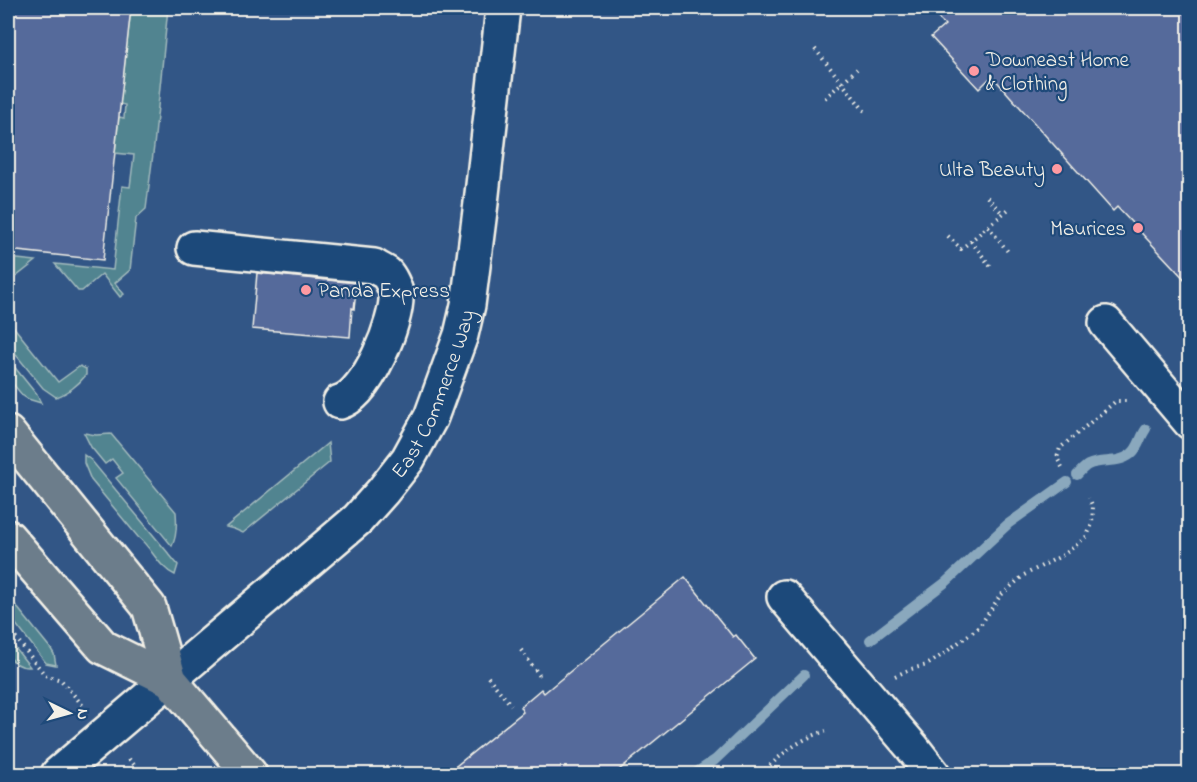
<svg xmlns="http://www.w3.org/2000/svg" width="1197" height="782" viewBox="0 0 1197 782" font-family="'Indie Flower',sans-serif">
	<style>
		.built { fill: #335786 }
		.green { fill: #518490; stroke: #a2babc; stroke-width: 1.5 }
		.lines { fill: none; stroke-linecap: round; stroke-linejoin: round }
		.stream { stroke: #8aa8bd; stroke-width: 10 }
		.building { fill: #556b9b; stroke: #f4f1e8; stroke-width: 1.5 }
		.minor-casing { stroke: #f4f1e8; stroke-width: 38 }
		.major-casing { stroke: #f4f1e8; stroke-width: 38 }
		.path { stroke: #f4f1e8; stroke-width: 4; stroke-dasharray: 1.5 4.5; stroke-linecap: butt }
		.minor { stroke: #1f4a7a; stroke-width: 33 }
		.major { stroke: #6c7d8b; stroke-width: 33 }
		.poi-dot { fill: #ff9aa2; stroke: #1f4a7a; stroke-width: 2 }
		.labels { text-anchor: middle; stroke-width: 4.5; stroke-linejoin: round; paint-order: stroke }
		.poi-label { font-size: 21px; fill: #f4f1e8; stroke: #1f4a7a; text-anchor: start }
		.street-label { font-size: 21px; fill: #f4f1e8; stroke: #1f4a7a }
	</style>
	<rect width="100%" height="100%" fill="#1f4a7a"/>
	<filter id="ink" filterUnits="userSpaceOnUse"><feTurbulence type="fractalNoise" baseFrequency=".0167" numOctaves="2"/><feDisplacementMap in="SourceGraphic" scale="12" xChannelSelector="R" yChannelSelector="G"/><feConvolveMatrix kernelMatrix="1 2 1 2 8 2 1 2 1" color-interpolation-filters="sRGB"/></filter>
	<g filter="url(#ink)">
		<!-- built -->
		<path class="built" d="M 8,8 L 1189,8 L 1189,774 L 8,774 Z"/>
		<!-- green -->
		<path class="green" d="M 131,8 L 168,8 L 154,146 L 146,209 L 136,218 L 130,270 L 115,283 L 124,294 L 120,297 L 102,274 L 82,291 L 78,291 L 55,264 L 113,270 L 122,186 L 130,187 L 134,155 L 115,153 L 119,117 L 124,118 L 125,105 L 120,104 Z
			M 8,258 L 36,261 L 12,280 L 13,285 L 8,290 Z
			M 8,320 L 58,382 L 80,366 L 86,369 L 86,375 C 79,384 67,394 56,397 L 43,388 L 8,345 Z
			M 8,359 L 37,395 L 41,403 L 28,399 L 23,396 L 8,378 Z
			M 84,433 L 96,435 L 111,434 L 176,512 C 177,524 177,536 172,546 L 116,478 L 123,473 L 112,459 L 105,464 L 91,447 Z
			M 328,443 L 330,462 L 243,533 L 234,529 L 226,527 Z
			M 84,455 L 91,460 L 178,565 L 175,575 C 158,567 152,548 138,537 L 91,480 L 84,463 Z
			M 8,596 L 51,649 L 54,654 L 56,665 L 46,663 L 8,614 Z
			M 8,639 L 30,667 C 20,668 13,662 8,655 Z"/>
		<g class="lines">
			<!-- stream -->
			<path class="stream" d="M 1077,475 C 1080,472 1084,467 1088,465 C 1102,458 1117,465 1131,454 C 1139,448 1140,437 1146,429
				M 870,640 L 946,582 L 1008,524 L 1067,482
				M 694,774 L 715,760 L 804,675"/>
		</g>
		<!-- building -->
		<path class="building" d="M 8,8 L 131,8 L 103,260 L 8,250 Z
			M 928,8 L 1190,8 L 1190,285 L 1117,207 L 1113,211 L 992,76 L 979,89 L 931,37 L 945,25 Z
			M 257,273 L 357,283 L 354,309 L 352,308 L 350,337 L 252,329 Z
			M 685,577 L 733,637 L 736,635 L 755,659 L 614,774 L 446,774 L 523,712 L 520,707 L 541,689 L 544,693 Z"/>
		<g class="lines">
			<!-- minor casing -->
			<g class="minor-casing">
				<g id="minor">
					<path d="M 194,248 L 374,266 C 378,269 383,271 386,273 C 390,277 396,289 396,294 C 398,321 367,395 340,402"/>
					<path d="M 1106,323 L 1190,422"/>
					<path d="M 784,597 L 912,747 L 933,774"/>
					<path id="s1" d="M 58,774 L 358,519 L 383,491 L 408,459 L 431,417 L 461,335 L 468,305 L 481,203 L 503,8"/>
				</g>
			</g>
			<!-- major casing -->
			<g class="major-casing">
				<path id="major" d="M 8,433 L 149,607 L 170,680
					M 8,537 L 103,647 L 170,680 L 250,774"/>
			</g>
			<!-- path -->
			<path class="path" d="M 815,49 L 867,114
				M 825,98 L 857,69
				M 987,197 L 1003,214
				M 988,226 L 1009,253
				M 948,236 L 961,249 L 1011,207
				M 971,241 L 991,267
				M 1062,467 L 1057,458 L 1060,448 L 1116,401 L 1127,401
				M 8,628 L 45,675 L 61,680 L 85,708
				M 521,650 L 542,679
				M 895,676 L 911,669 L 927,665 L 942,655 L 979,627 L 1000,596 L 1024,575 L 1065,554 L 1087,536 L 1092,524 L 1093,507 L 1089,498
				M 488,677 L 511,705
				M 129,759 L 142,774
				M 761,774 C 783,753 797,740 826,731"/>
			<!-- minor -->
			<use href="#minor" class="minor"/>
			<!-- major -->
			<use href="#major" class="major"/>
		</g>
	</g>
	<!-- markers -->
	<g class="poi-dot">
		<circle cx="974" cy="71" r="6"/>
		<circle cx="1057" cy="169" r="6"/>
		<circle cx="1138" cy="228" r="6"/>
		<circle cx="306" cy="290" r="6"/>
	</g>
	<g class="labels">
		<!-- poi labels -->
		<g class="poi-label">
			<text x="986" y="66">Downeast Home<tspan x="986" dy="24">&amp; Clothing</tspan></text>
			<text x="1045" y="176" text-anchor="end">Ulta Beauty</text>
			<text x="1126" y="235" text-anchor="end">Maurices</text>
			<text x="318" y="297">Panda Express</text>
		</g>
		<!-- street labels -->
		<g class="street-label">
			<text dy="7" stroke="none"><textPath href="#s1" startOffset="542">East Commerce Way</textPath></text>
		</g>
	</g>
	<!-- margin -->
	<rect width="1197" height="782" fill="none" stroke="#1f4a7a" stroke-width="30"/>
	<rect x="15" y="15" width="1167" height="752" fill="none" stroke="#f4f1e8" stroke-width="2" filter="url(#ink)"/>
	<!-- north arrow -->
	<g transform="translate(69 713) rotate(95)" stroke="#1f4a7a" stroke-width="4.5" paint-order="stroke">
	<path d="M0-4.5L10 22L0 15L-10 22Z" fill="#f4f1e8"/>
	<text y="-9" font-size="16" font-weight="bold" text-anchor="middle" fill="#f4f1e8">N</text>
	</g>
</svg>
